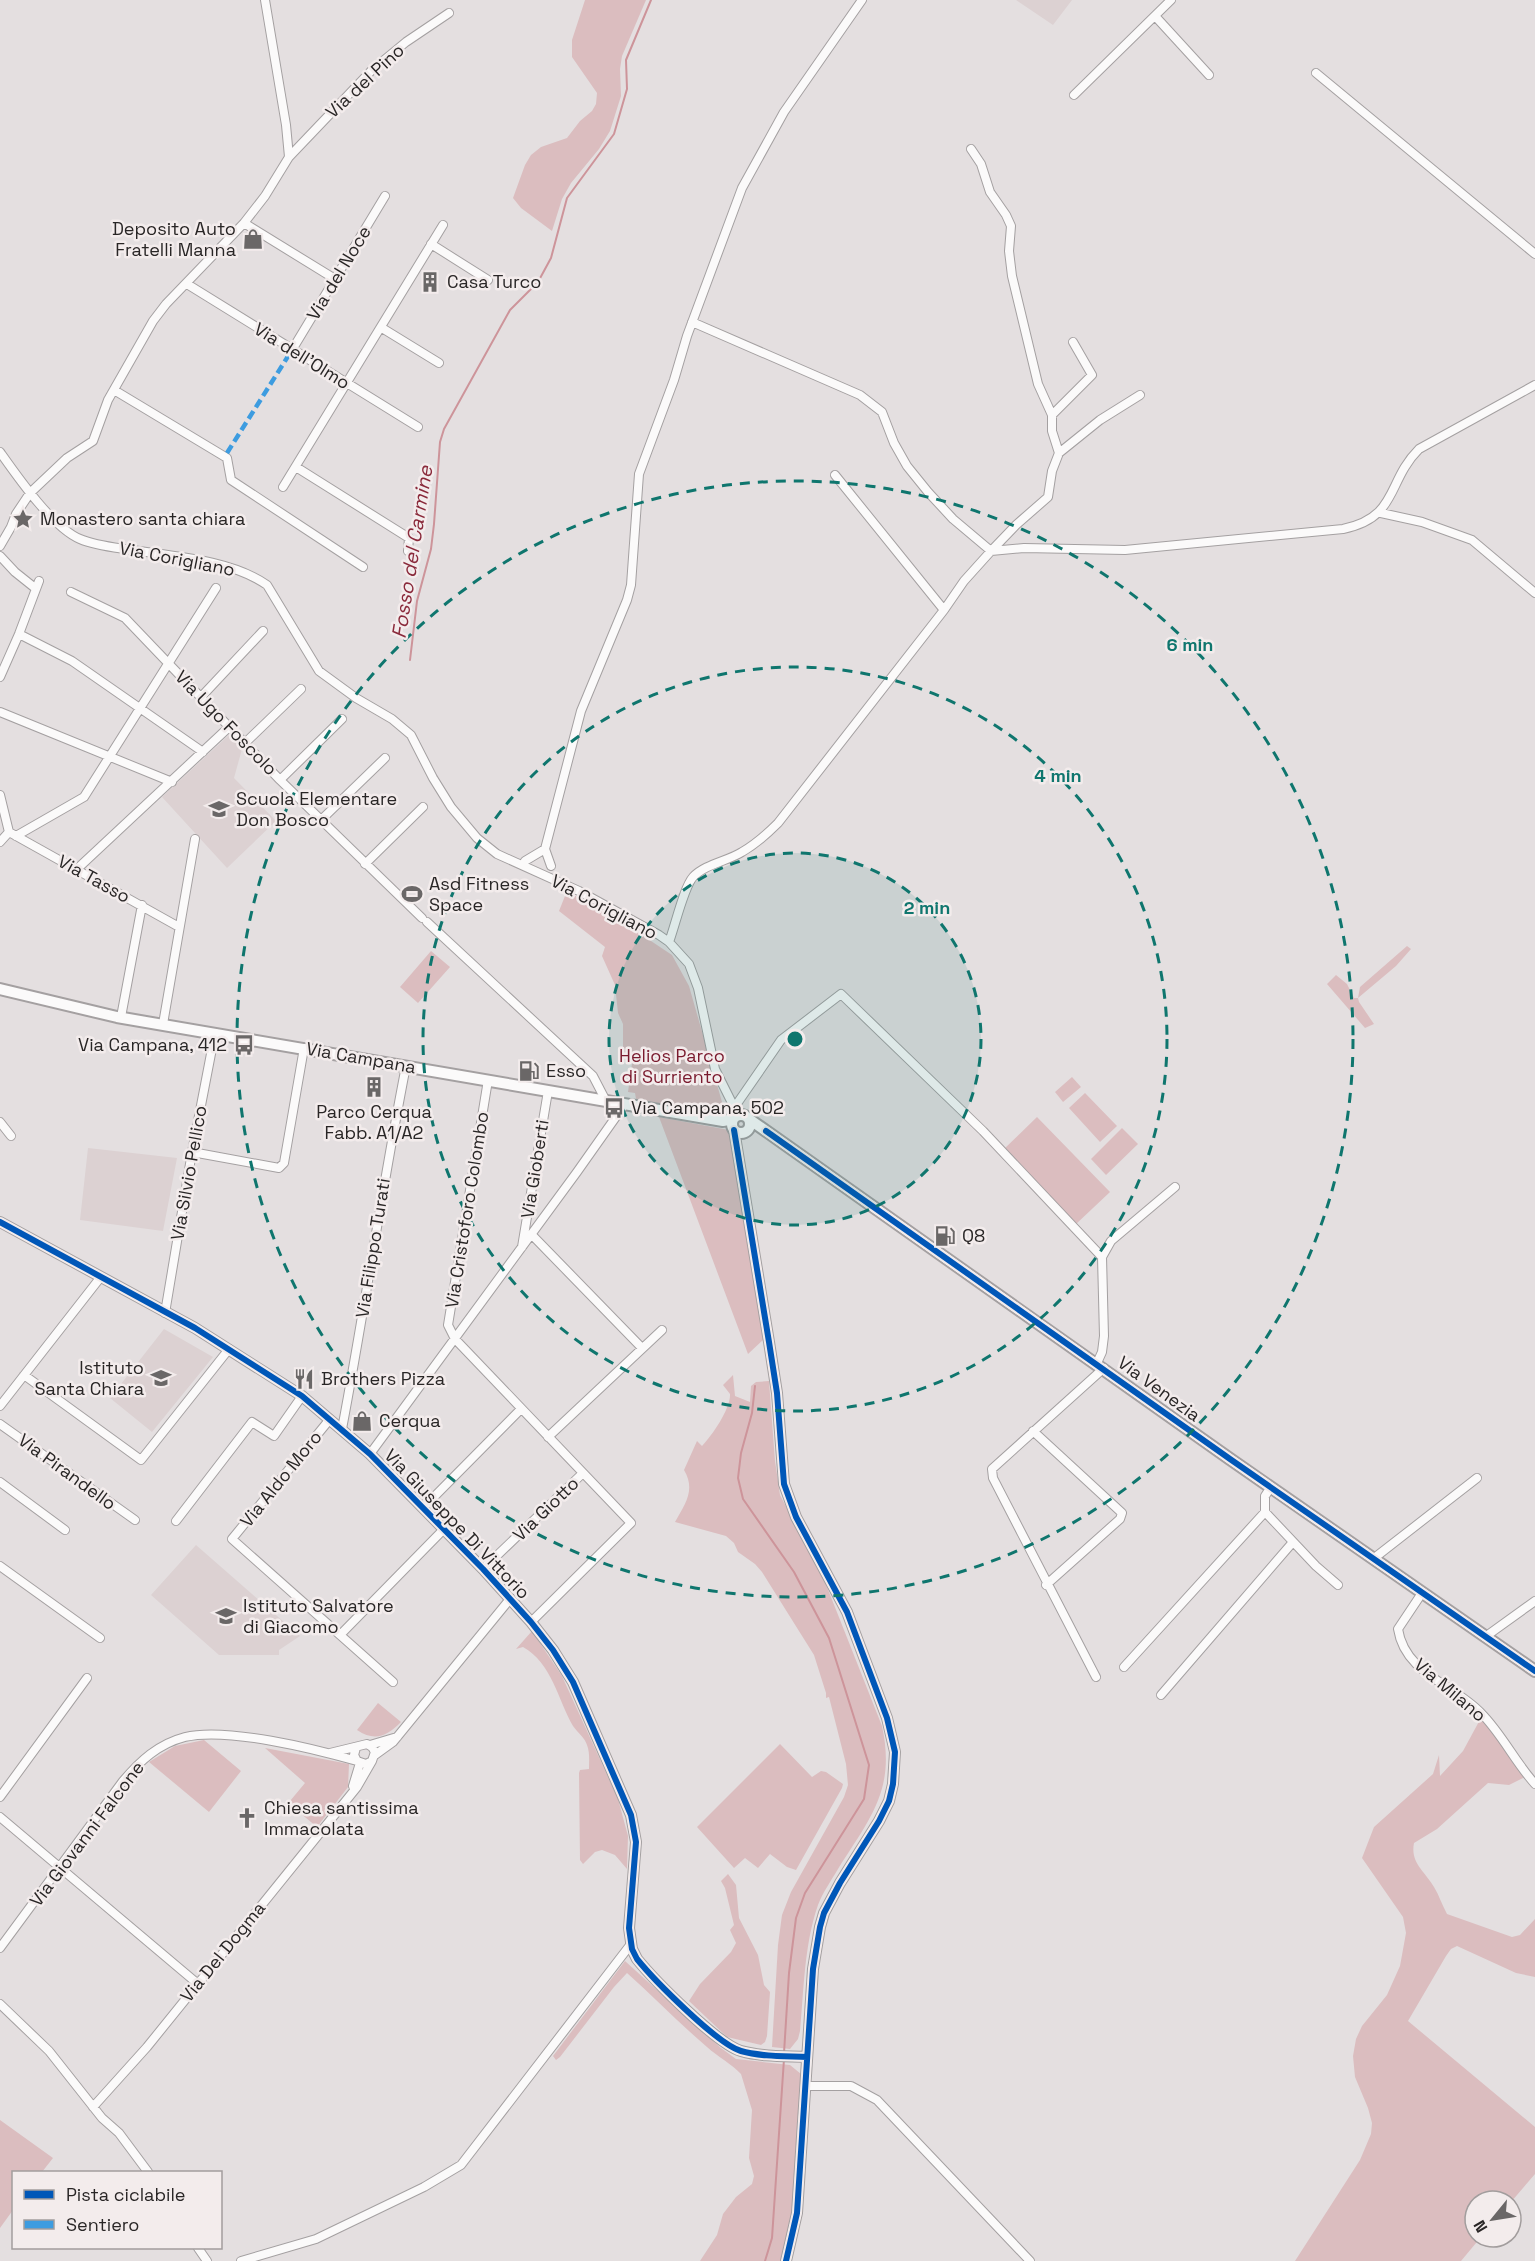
<svg xmlns="http://www.w3.org/2000/svg" width="1535" height="2261" viewBox="0 0 1535 2261" font-family="'Space Grotesk',sans-serif">
	<style>
		.built { fill: #dcd1d2 }
		.green { fill: #dbbdbf }
		.lines { fill: none; stroke-linecap: round; stroke-linejoin: round }
		.stream { stroke: #cd949a; stroke-width: 2 }
		.minor-casing { stroke: #a4a0a1; stroke-width: 10 }
		.tertiary-casing { stroke: #a4a0a1; stroke-width: 12 }
		.secondary-casing { stroke: #a4a0a1; stroke-width: 14 }
		.minor { stroke: #fbfafa; stroke-width: 8 }
		.tertiary { stroke: #fbfafa; stroke-width: 9 }
		.secondary { stroke: #fbfafa; stroke-width: 10 }
		.quiet { stroke: #3d9ce0; stroke-width: 4.5; stroke-dasharray: 9 4.5; stroke-linecap: butt }
		.cycleway-casing { stroke: #f3ecec; stroke-width: 10 }
		.cycleway { stroke: #0057b8; stroke-width: 6 }
		.ring { fill: none; stroke: #0f766e; stroke-width: 3; stroke-dasharray: 10 8 }
		.labels { text-anchor: middle; stroke-width: 5; stroke-linejoin: round; paint-order: stroke }
		.street-label { font-size: 18px; fill: #292626; stroke: #f3ecec }
		.poi-label { font-size: 18px; fill: #292626; stroke: #f3ecec; text-anchor: start }
		.park-label { font-size: 18px; fill: #7a1a2e; stroke: #f3ecec }
		.water-label { font-size: 20px; font-style: italic; fill: #8a2a3b; stroke: #f3ecec }
		.centre { fill: #0f766e; stroke: #f3ecec; stroke-width: 3 }
		.ring-label { font-size: 18px; text-anchor: middle; font-weight: bold; fill: #0f766e; stroke: #f3ecec; stroke-width: 5; stroke-linejoin: round; paint-order: stroke }
	</style>
	<rect width="100%" height="100%" fill="#e4dfe0"/>
	<!-- built -->
	<path class="built" d="M 1016,0 L 1072,0 L 1053,25 Z
		M 229,735 L 242,749 L 234,778 L 276,821 L 227,868 L 162,797 Z
		M 88,1148 L 177,1158 L 163,1231 L 80,1220 Z
		M 164,1329 L 213,1357 L 152,1432 L 110,1398 Z
		M 196,1545 L 300,1636 L 279,1650 L 279,1655 L 219,1655 L 151,1595 Z"/>
	<!-- green -->
	<path class="green" d="M 585,0 L 646,0 L 622,56 L 620,69 L 621,96 L 610,131 L 599,149 L 571,183 L 562,199 L 552,231 L 521,208 L 513,198 L 525,165 L 531,155 L 541,147 L 567,138 L 580,121 L 592,111 L 596,104 L 597,93 L 572,57 L 572,40 Z
		M 567,891 L 639,933 L 672,955 L 689,986 L 726,1116 L 636,1099 L 635,1093 L 628,1092 L 633,1057 L 623,1053 L 623,1024 L 618,1013 L 615,985 L 602,956 L 605,947 L 559,911 Z
		M 1407,946 L 1411,949 L 1396,966 L 1358,998 L 1359,1002 L 1374,1024 L 1365,1028 L 1327,984 L 1336,975 L 1347,984 L 1354,998 L 1358,998 L 1360,987 Z
		M 431,951 L 450,967 L 418,1003 L 400,987 Z
		M 1072,1077 L 1081,1087 L 1063,1102 L 1055,1092 Z
		M 1085,1093 L 1117,1126 L 1100,1142 L 1069,1108 Z
		M 659,1117 L 729,1130 L 764,1339 L 748,1354 Z
		M 1037,1117 L 1110,1192 L 1075,1225 L 1003,1150 Z
		M 1122,1128 L 1138,1144 L 1106,1175 L 1091,1159 Z
		M 733,1375 L 735,1396 L 750,1402 L 751,1386 L 756,1382 L 769,1381 L 775,1461 L 780,1495 L 825,1582 L 882,1726 C 896,1790 870,1818 838,1869 C 831,1881 823,1892 818,1905 C 804,1945 804,1990 800,2031 L 798,2039 L 790,2049 L 772,2047 L 778,1945 L 782,1915 L 791,1892 L 844,1797 L 848,1785 L 846,1764 L 829,1697 L 826,1698 L 826,1693 L 814,1655 L 762,1572 L 755,1564 L 738,1552 L 734,1543 L 726,1536 L 675,1522 C 685,1504 696,1490 684,1470 L 697,1441 L 702,1446 C 712,1436 731,1408 730,1394 L 723,1385 Z
		M 532,1631 L 562,1676 L 618,1799 L 628,1836 L 627,1869 L 615,1855 L 602,1850 L 595,1852 L 583,1864 L 580,1860 L 579,1773 L 580,1770 L 589,1769 C 589,1761 590,1753 587,1745 C 585,1738 578,1733 573,1726 C 558,1700 552,1663 523,1647 L 516,1649 Z
		M 378,1703 L 401,1722 C 387,1736 375,1742 357,1730 Z
		M 1482,1716 L 1525,1777 L 1509,1785 L 1488,1783 L 1437,1829 L 1414,1843 C 1410,1863 1425,1871 1434,1887 C 1439,1895 1442,1905 1447,1914 L 1512,1937 L 1520,1935 L 1535,1919 L 1535,1977 L 1516,1973 L 1457,1946 L 1451,1949 L 1446,1956 L 1408,2021 L 1535,2127 L 1535,2174 L 1511,2202 L 1475,2201 L 1475,2237 L 1481,2237 L 1461,2261 L 1295,2261 L 1360,2160 L 1371,2134 L 1372,2123 L 1368,2108 L 1355,2077 L 1353,2056 L 1356,2039 L 1362,2026 L 1387,1995 L 1400,1966 L 1406,1933 L 1403,1917 L 1362,1858 L 1374,1827 L 1433,1774 L 1439,1755 L 1440,1776 L 1463,1751 Z
		M 204,1740 L 241,1771 L 209,1812 L 149,1762 L 175,1746 Z
		M 780,1744 L 812,1777 L 821,1771 L 826,1772 L 843,1784 L 842,1788 L 796,1870 L 787,1867 L 770,1854 L 758,1868 L 745,1858 L 734,1868 L 697,1827 Z
		M 265,1748 L 349,1764 L 348,1787 L 317,1827 L 294,1808 L 290,1811 L 285,1807 L 305,1783 Z
		M 728,1874 L 736,1885 L 739,1918 L 758,1955 L 764,1985 L 770,1992 L 767,2036 L 765,2042 L 761,2045 L 727,2037 L 689,2001 L 700,1984 L 731,1952 L 736,1943 L 730,1930 L 734,1925 L 725,1888 L 721,1881 Z
		M 625,1961 L 721,2048 L 736,2059 L 790,2065 L 801,2074 L 792,2213 L 781,2261 L 700,2261 L 717,2235 L 723,2214 L 736,2197 L 752,2184 L 754,2176 L 749,2158 L 752,2110 L 741,2074 C 733,2065 717,2056 707,2047 C 680,2024 654,1997 627,1973 L 614,1987 L 560,2057 L 556,2060 L 553,2056 Z
		M 0,2120 L 53,2158 L 42,2172 L 14,2172 L 13,2210 L 0,2228 Z"/>
	<g class="lines">
		<!-- stream -->
		<path class="stream" d="M 410,660 L 417,601 L 431,549 L 434,524 L 440,442 L 444,429 L 510,310 L 538,282 L 551,258 L 567,198 L 614,134 L 627,89 L 626,60 L 651,0
			M 755,1386 L 752,1413 L 741,1453 L 738,1478 L 743,1499 L 794,1572 L 829,1638 L 869,1765 L 864,1799 L 805,1893 L 796,1918 L 789,1973 L 784,2053
			M 765,2261 L 772,2238 L 784,2059"/>
		<!-- minor casing -->
		<g class="minor-casing">
			<path id="minor" d="M 1155,16 L 1209,75
				M 1316,73 L 1535,254
				M 1074,95 L 1171,0
				M 971,149 L 981,164 L 990,192 L 1006,215 L 1011,226 L 1009,251 L 1012,276 L 1038,384 L 1052,415
				M 289,157 L 372,70 L 406,42 L 449,13
				M 244,223 L 335,279
				M 431,244 L 488,280
				M 187,284 L 418,427
				M 692,322 L 860,395 L 882,412 L 894,443 L 907,466 L 928,492 L 953,519 L 991,551 L 1016,525 L 1048,497 L 1052,471 L 1059,453 L 1100,420 L 1140,395
				M 382,328 L 439,363
				M 292,350 L 385,196
				M 114,390 L 227,458 L 231,480 L 363,567
				M 0,452 C 17,476 53,528 80,539 C 94,545 111,547 125,549 C 170,556 230,559 267,585 L 319,671 L 356,698 L 392,719 L 411,735 L 433,778 L 451,807 L 477,838 L 497,854 L 579,891 L 659,935 L 669,942 L 689,964 L 698,988 L 715,1069 L 734,1107 L 743,1115
				M 1059,453 L 1052,431 L 1052,415 L 1092,375 L 1073,342
				M 296,467 L 409,538 L 408,551
				M 835,475 L 944,610
				M 283,487 L 443,225
				M 1381,513 L 1422,522 L 1472,540 L 1535,593
				M 0,546 L 11,527 L 16,514 L 30,493 L 67,458 L 93,441 L 108,400 L 153,321 L 166,304 L 244,223 L 265,196 L 289,157 L 286,125 L 265,0
				M 0,556 L 15,572 L 35,588
				M 71,592 L 125,618 L 280,780 L 422,918
				M 19,634 L 72,661 L 203,752
				M 0,677 L 19,634 L 39,581
				M 202,696 L 263,631
				M 0,712 L 172,782
				M 245,743 L 301,689
				M 280,780 L 342,719
				M 0,795 L 9,832
				M 321,820 L 385,758
				M 9,832 L 179,927
				M 16,836 L 84,797 L 216,588
				M 0,842 L 9,832
				M 525,861 L 545,849
				M 365,864 L 423,807
				M 551,866 L 545,849 L 581,711 L 627,600 L 631,585 L 639,474 L 674,380 L 687,336 L 742,188 L 784,112 L 862,0
				M 77,869 L 229,727
				M 427,922 L 593,1076 L 606,1101
				M 669,942 C 675,926 684,887 693,877 C 705,864 728,861 742,852 C 756,844 767,834 778,823 L 944,610 L 964,581 L 991,551 L 1024,548 L 1125,550 L 1343,529 C 1399,517 1386,482 1419,449 L 1535,385
				M 121,1017 L 142,905
				M 163,1024 L 195,839
				M 488,1080 L 448,1325 L 455,1339 L 631,1523 L 531,1622
				M 734,1108 L 781,1040 L 841,994 L 983,1131 L 1102,1257
				M 0,1122 L 11,1136
				M 192,1152 L 279,1168 L 284,1163 L 304,1048
				M 532,1235 L 642,1348
				M 522,1247 L 548,1091
				M 165,1313 L 192,1152 L 215,1033
				M 1097,1363 L 1102,1352 L 1104,1336 L 1102,1257 L 1111,1241 L 1175,1187
				M 24,1375 L 141,1460 L 229,1349
				M 0,1406 L 100,1278
				M 330,1419 L 232,1539 L 393,1682
				M 0,1424 L 135,1520
				M 342,1429 C 365,1308 382,1187 406,1066
				M 1033,1431 L 1122,1513 L 1120,1519 L 1046,1585
				M 548,1437 L 662,1330
				M 370,1454 L 577,1172 L 625,1104
				M 0,1482 L 65,1530
				M 1271,1487 L 1265,1496 L 1265,1512 L 1316,1566 L 1338,1585
				M 423,1508 L 521,1409
				M 176,1521 L 252,1422 L 274,1436 L 302,1396
				M 1373,1559 L 1477,1478
				M 0,1566 L 100,1638
				M 483,1569 L 583,1473
				M 1422,1593 L 1398,1629 C 1405,1674 1454,1684 1481,1713 C 1502,1734 1515,1762 1535,1784
				M 341,1634 L 444,1529
				M 1485,1637 L 1535,1601
				M 1124,1667 L 1265,1512
				M 1096,1677 L 993,1478 L 992,1469 L 1104,1368
				M 1161,1695 L 1293,1542
				M 370,1745 L 397,1737
				M 330,1753 L 367,1744 L 372,1747 L 375,1752 L 372,1761 L 366,1764 L 357,1761 L 354,1755 L 356,1748
				M 375,1755 L 393,1742 L 510,1599
				M 353,1786 L 360,1763
				M 0,1797 L 87,1678
				M 0,1817 L 198,1984
				M 0,1948 L 123,1781 C 140,1761 158,1744 185,1737 C 227,1727 315,1749 357,1761
				M 0,2004 L 49,2051 L 102,2118 L 119,2133 L 148,2172
				M 810,2086 L 851,2086 L 877,2100 L 1030,2261
				M 93,2107 L 147,2047 L 357,1787 L 372,1761
				M 198,2248 L 207,2261
				M 241,2261 L 316,2239 L 424,2187 L 461,2165 L 631,1944"/>
		</g>
		<!-- tertiary casing -->
		<g class="tertiary-casing">
			<path id="tertiary" d="M 734,1130 L 769,1342 L 777,1393 L 784,1484 L 796,1517 L 847,1612 L 887,1718 L 895,1752 L 893,1784 L 889,1801 L 879,1821 L 840,1883 L 824,1913 L 820,1927 L 813,1969 L 797,2213 L 786,2261
				M 0,1222 L 195,1328 L 302,1396 L 370,1454 L 483,1569 L 531,1622 L 553,1650 L 573,1682 L 631,1815 L 636,1842 L 629,1928 L 632,1949 L 637,1959 C 654,1980 717,2044 741,2051 C 762,2057 786,2056 807,2057"/>
		</g>
		<!-- secondary casing -->
		<g class="secondary-casing">
			<path id="secondary" d="M 0,989 L 117,1017 L 723,1121 L 733,1119
				M732 1124a9 9 0 1 1 18 0a9 9 0 1 1-18 0Z
				M 749,1119 L 1230,1459 L 1535,1671"/>
		</g>
		<!-- minor -->
		<use href="#minor" class="minor"/>
		<!-- tertiary -->
		<use href="#tertiary" class="tertiary"/>
		<!-- secondary -->
		<use href="#secondary" class="secondary"/>
		<!-- quiet -->
		<path class="quiet" d="M 227,453 L 292,350"/>
		<!-- cycleway casing -->
		<g class="cycleway-casing">
			<path id="cycleway" d="M 734,1130 L 769,1342 L 777,1393 L 784,1484 L 796,1517 L 847,1612 L 887,1718 L 895,1752 L 893,1784 L 889,1801 L 879,1821 L 840,1883 L 824,1913 L 820,1927 L 813,1969 L 797,2213 L 786,2261
				M 766,1131 L 1230,1459 L 1535,1671
				M 0,1222 L 195,1328 L 302,1396 L 370,1454 L 483,1569 L 531,1622 L 553,1650 L 573,1682 L 631,1815 L 636,1842 L 629,1928 L 632,1949 L 637,1959 C 654,1980 717,2044 741,2051 C 762,2057 786,2056 807,2057"/>
		</g>
		<!-- cycleway -->
		<use href="#cycleway" class="cycleway"/>
	</g>
	<!-- distance rings -->
	<circle cx="795" cy="1039" r="186" fill="#0f766e" fill-opacity=".12"/>
	<g class="ring">
		<circle cx="795" cy="1039" r="186"/>
		<circle cx="795" cy="1039" r="372"/>
		<circle cx="795" cy="1039" r="558"/>
	</g>
	<!-- icons -->
	<defs>
		<g id="shop-bare" transform="scale(1.62)"><path d="M-5-2.5h2.3a2.7 3.5 0 0 1 5.4 0H5L5.5 6h-11ZM-1.5-2.5h3a1.5 2.3 0 0 0-3 0Z" fill="#6a6767" stroke="#f3ecec" stroke-width="2.5" paint-order="stroke"/></g>
		<g id="building-bare" transform="scale(1.62)"><path d="M-4-6H4V6H1V3H-1V6H-4ZM-2.5-4.3h1.7v1.8h-1.7ZM.8-4.3h1.7v1.8H.8ZM-2.5-1h1.7V.8h-1.7ZM.8-1h1.7V.8H.8Z" fill="#6a6767" stroke="#f3ecec" stroke-width="2.5" paint-order="stroke"/></g>
		<g id="sight-bare" transform="scale(1.62)"><path d="M0-6L1.8-2.2L6-1.7L2.9 1.2L3.7 5.4L0 3.3L-3.7 5.4L-2.9 1.2L-6-1.7L-1.8-2.2Z" fill="#6a6767" stroke="#f3ecec" stroke-width="2.5" paint-order="stroke"/></g>
		<g id="school-bare" transform="scale(1.62)"><path d="M0-5L7-2L0 1L-7-2ZM-4 1L0 2.5L4 1V4Q0 6-4 4Z" fill="#6a6767" stroke="#f3ecec" stroke-width="2.5" paint-order="stroke"/></g>
		<g id="stadium-bare" transform="scale(1.62)"><path d="M0-5a6.5 5 0 1 0 0 10a6.5 5 0 1 0 0-10ZM-3.5-1.8h7v3.6h-7Z" fill="#6a6767" stroke="#f3ecec" stroke-width="2.5" paint-order="stroke"/></g>
		<g id="bus-bare" transform="scale(1.62)"><path d="M-5-6H5V4H4V6H2V4H-2V6H-4V4H-5ZM-3.5-4V0h7V-4ZM-3.5 1.2v1.5H-2V1.2ZM2 1.2v1.5H3.5V1.2Z" fill="#6a6767" stroke="#f3ecec" stroke-width="2.5" paint-order="stroke"/></g>
		<g id="fuel-bare" transform="scale(1.62)"><path d="M-5.5-6h7V0h2V4h1.3V-2.5L3-4.5l.8-.8L6-3V5H2.5V1h-1V6h-7ZM-4.2-4.7v3.2H.2V-4.7Z" fill="#6a6767" stroke="#f3ecec" stroke-width="2.5" paint-order="stroke"/></g>
		<g id="restaurant-bare" transform="scale(1.62)"><path d="M-5-6h1v4h1v-4h1v4h1v-4h1v5L-1.5 .5V6h-2V.5L-5-1ZM5-6V6H3V1.5H1.5Q1.5-4 5-6Z" fill="#6a6767" stroke="#f3ecec" stroke-width="2.5" paint-order="stroke"/></g>
		<g id="church-bare" transform="scale(1.62)"><path d="M-1.2-6h2.4v3.5h3.3v2.4h-3.3V6h-2.4V-.1h-3.3v-2.4h3.3Z" fill="#6a6767" stroke="#f3ecec" stroke-width="2.5" paint-order="stroke"/></g>
	</defs>
	<g fill-rule="evenodd">
		<use href="#shop-bare" x="253" y="239"/>
		<use href="#building-bare" x="430" y="282"/>
		<use href="#sight-bare" x="23" y="519"/>
		<use href="#school-bare" x="219" y="809"/>
		<use href="#stadium-bare" x="412" y="894"/>
		<use href="#bus-bare" x="244" y="1045"/>
		<use href="#fuel-bare" x="529" y="1071"/>
		<use href="#building-bare" x="374" y="1087"/>
		<use href="#bus-bare" x="614" y="1108"/>
		<use href="#fuel-bare" x="945" y="1236"/>
		<use href="#school-bare" x="161" y="1378"/>
		<use href="#restaurant-bare" x="304" y="1379"/>
		<use href="#shop-bare" x="362" y="1421"/>
		<use href="#school-bare" x="226" y="1616"/>
		<use href="#church-bare" x="247" y="1818"/>
	</g>
	<g class="labels">
		<!-- street labels -->
		<g class="street-label">
			<text transform="translate(365 81) rotate(-43)" y="6">Via del Pino</text>
			<text transform="translate(339 273) rotate(-59)" y="6">Via del Noce</text>
			<text transform="translate(302 356) rotate(32)" y="6">Via dell'Olmo</text>
			<text transform="translate(177 559) rotate(11)" y="6">Via Corigliano</text>
			<text transform="translate(226 723) rotate(46)" y="6">Via Ugo Foscolo</text>
			<text transform="translate(94 879) rotate(29)" y="6">Via Tasso</text>
			<text transform="translate(604 907) rotate(28)" y="6">Via Corigliano</text>
			<text transform="translate(361 1058) rotate(10)" y="6">Via Campana</text>
			<text transform="translate(535 1169) rotate(-81)" y="6">Via Gioberti</text>
			<text transform="translate(189 1173) rotate(-80)" y="6">Via Silvio Pellico</text>
			<text transform="translate(467 1210) rotate(-81)" y="6">Via Cristoforo Colombo</text>
			<text transform="translate(373 1248) rotate(-81)" y="6">Via Filippo Turati</text>
			<text transform="translate(1159 1389) rotate(36)" y="6">Via Venezia</text>
			<text transform="translate(67 1472) rotate(36)" y="6">Via Pirandello</text>
			<text transform="translate(281 1479) rotate(-51)" y="6">Via Aldo Moro</text>
			<text transform="translate(546 1509) rotate(-44)" y="6">Via Giotto</text>
			<text transform="translate(457 1524) rotate(46)" y="6">Via Giuseppe Di Vittorio</text>
			<text transform="translate(1450 1690) rotate(40)" y="6">Via Milano</text>
			<text transform="translate(87 1834) rotate(-53)" y="6">Via Giovanni Falcone</text>
			<text transform="translate(223 1952) rotate(-51)" y="6">Via Del Dogma</text>
		</g>
		<!-- poi labels -->
		<g class="poi-label">
			<text x="236" y="235" text-anchor="end">Deposito Auto<tspan x="236" dy="21">Fratelli Manna</tspan></text>
			<text x="447" y="288">Casa Turco</text>
			<text x="40" y="525">Monastero santa chiara</text>
			<text x="236" y="805">Scuola Elementare<tspan x="236" dy="21">Don Bosco</tspan></text>
			<text x="429" y="890">Asd Fitness<tspan x="429" dy="21">Space</tspan></text>
			<text x="227" y="1051" text-anchor="end">Via Campana, 412</text>
			<text x="546" y="1077">Esso</text>
			<text x="631" y="1114">Via Campana, 502</text>
			<text x="374" y="1118" text-anchor="middle">Parco Cerqua<tspan x="374" dy="21">Fabb. A1/A2</tspan></text>
			<text x="962" y="1242">Q8</text>
			<text x="144" y="1374" text-anchor="end">Istituto<tspan x="144" dy="21">Santa Chiara</tspan></text>
			<text x="321" y="1385">Brothers Pizza</text>
			<text x="379" y="1427">Cerqua</text>
			<text x="243" y="1612">Istituto Salvatore<tspan x="243" dy="21">di Giacomo</tspan></text>
			<text x="264" y="1814">Chiesa santissima<tspan x="264" dy="21">Immacolata</tspan></text>
		</g>
		<!-- park labels -->
		<g class="park-label">
			<text x="672" y="1062">Helios Parco<tspan x="672" dy="21">di Surriento</tspan></text>
		</g>
		<!-- water labels -->
		<g class="water-label">
			<text transform="translate(412 552) rotate(-81)" y="7">Fosso del Carmine</text>
		</g>
	</g>
	<circle cx="795" cy="1039" r="9" class="centre"/>
	<g class="ring-label">
		<text x="1190" y="651">6 min</text>
		<text x="1058" y="782">4 min</text>
		<text x="927" y="914">2 min</text>
	</g>
	<!-- legend -->
	<rect x="12" y="2171" width="210" height="78" fill="#f3ecec" stroke="#a29d9d" stroke-width="1.5"/>
	<rect x="24" y="2190" width="30" height="9" fill="#0057b8" stroke="#a29d9d" stroke-width="1.5"/>
	<text x="66" y="2201" font-size="18" fill="#292626">Pista ciclabile</text>
	<rect x="24" y="2220" width="30" height="9" fill="#3d9ce0" stroke="#a29d9d" stroke-width="1.5"/>
	<text x="66" y="2231" font-size="18" fill="#292626">Sentiero</text>
	<!-- north arrow -->
	<g transform="translate(1493 2219) rotate(240)"><circle r="28" fill="#f3ecec" stroke="#a29d9d" stroke-width="1.5"/>
	<path d="M0-4.5L10 22L0 15L-10 22Z" fill="#6a6767"/>
	<text y="-9" font-size="16" font-weight="bold" text-anchor="middle" fill="#292626">N</text>
	</g>
</svg>
